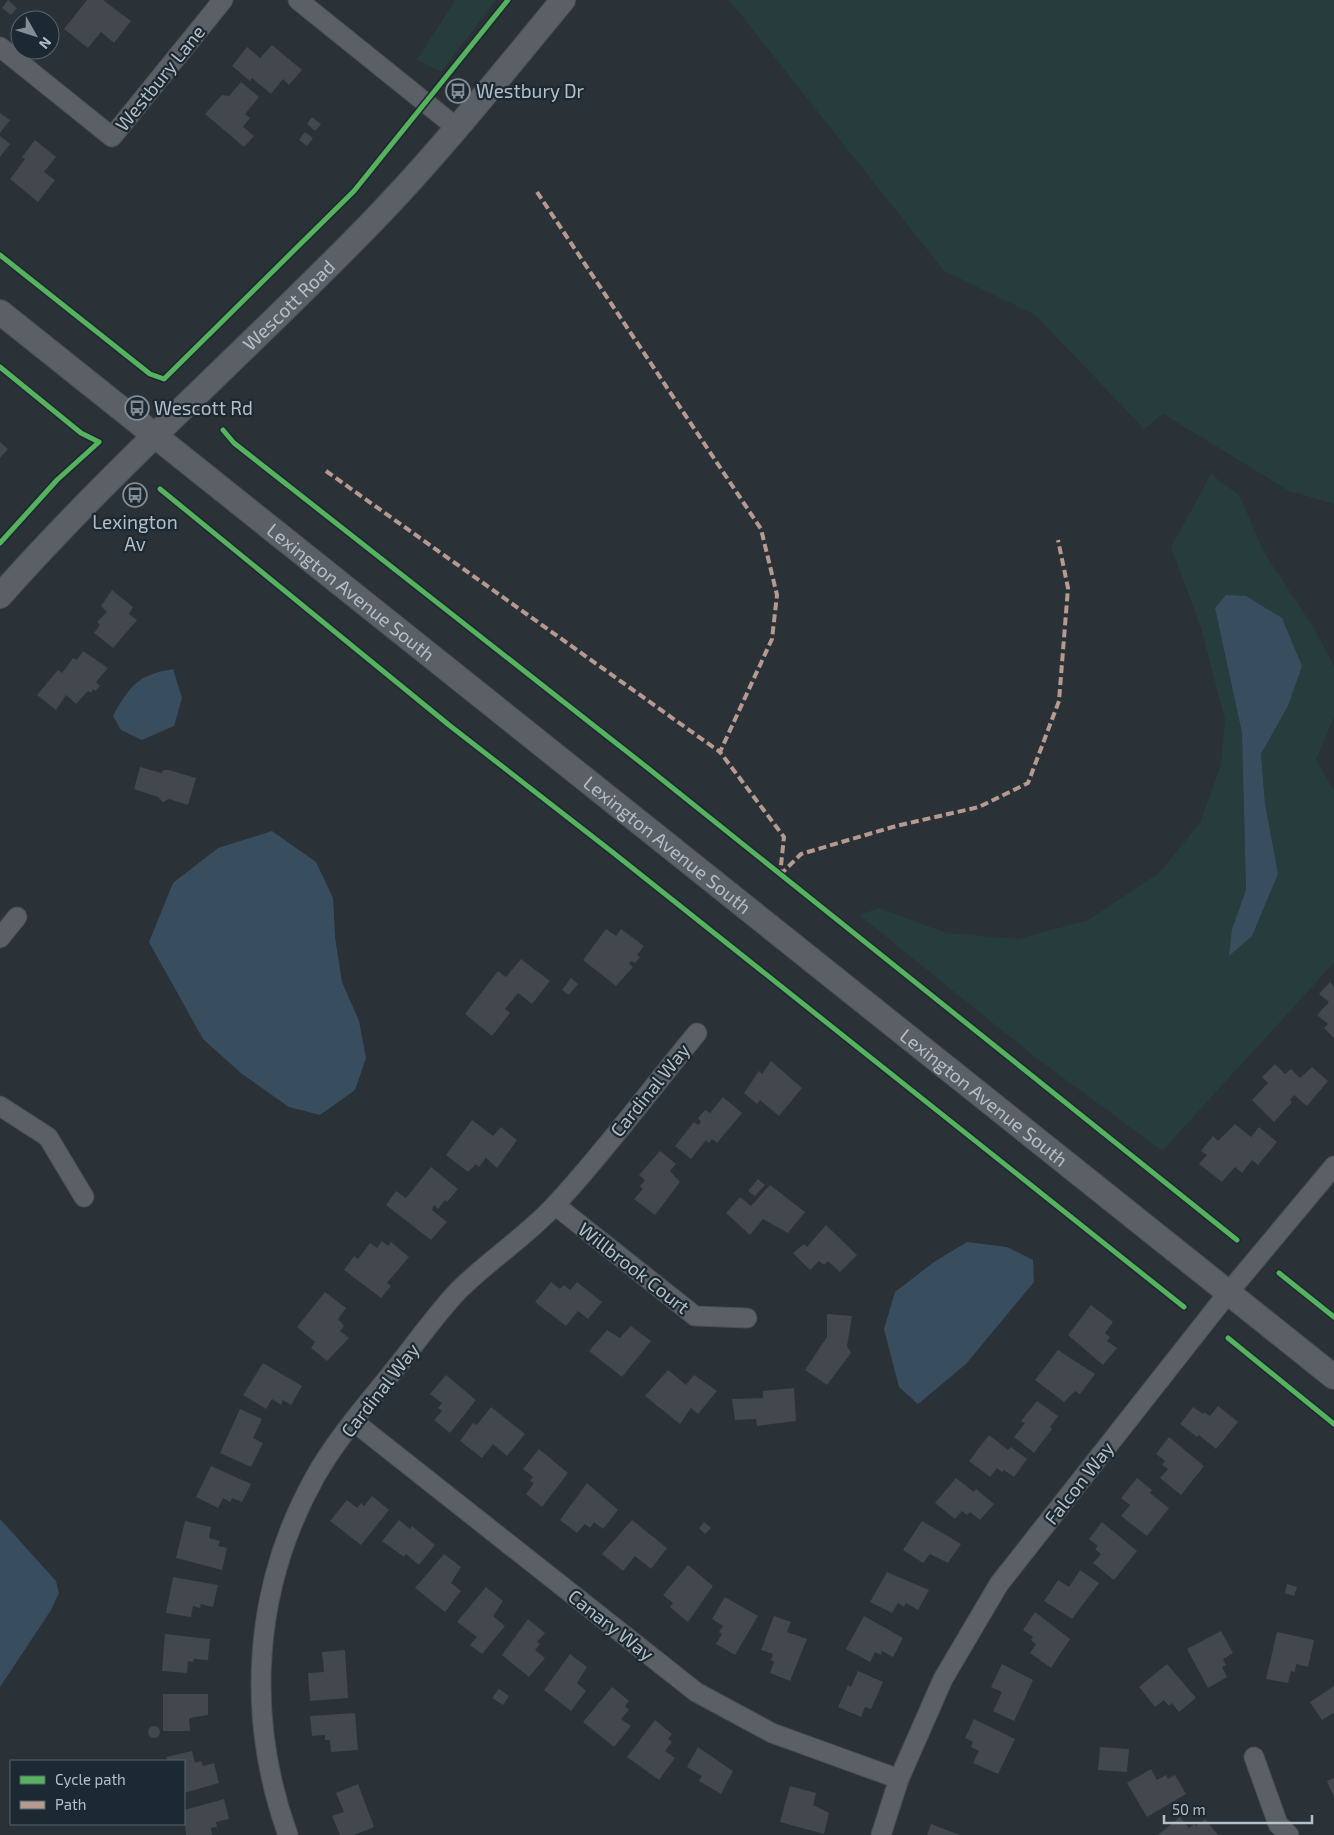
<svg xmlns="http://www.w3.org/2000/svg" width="1334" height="1835" viewBox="0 0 1334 1835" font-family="'Exo 2',sans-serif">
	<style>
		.green { fill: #273c3c; fill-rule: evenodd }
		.water { fill: #384e5f }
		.building { fill: #42484d }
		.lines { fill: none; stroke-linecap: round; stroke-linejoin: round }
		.minor-casing { stroke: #484d52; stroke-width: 21 }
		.tertiary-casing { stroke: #484d52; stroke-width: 26 }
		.minor { stroke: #5a6065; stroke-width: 19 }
		.tertiary { stroke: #5a6065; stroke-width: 24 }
		.quiet { stroke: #b69a8f; stroke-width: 4; stroke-dasharray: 8 4; stroke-linecap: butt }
		.cycleway-casing { stroke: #1d2932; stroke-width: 8 }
		.cycleway { stroke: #56b35d; stroke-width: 5 }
		.labels { text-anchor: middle; stroke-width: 4.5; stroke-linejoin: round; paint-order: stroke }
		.street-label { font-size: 19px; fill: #b4bfc8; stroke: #1d2932 }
		.poi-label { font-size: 19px; fill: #b4bfc8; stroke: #1d2932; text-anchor: start }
	</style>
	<rect width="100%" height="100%" fill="#2a3137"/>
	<!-- green -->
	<path class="green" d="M 455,0 L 496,0 L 441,72 L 417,60 Z
		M 729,0 L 1334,0 L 1334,504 L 1289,491 L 1163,414 L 1144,429 L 1035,315 L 944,271 Z
		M 1211,474 L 1239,495 L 1265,554 L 1314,628 L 1334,666 L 1334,718 L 1316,759 L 1334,791 L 1334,963 L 1162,1151 L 1035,1057 L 859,915 L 879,908 L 947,933 L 1018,939 L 1088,920 L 1159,873 L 1200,823 L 1221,764 L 1225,720 L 1201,628 L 1171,547 ZM 1215,608 L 1288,706 L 1261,754 L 1265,804 L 1252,935 L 1232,929 L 1246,890 L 1242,733 Z"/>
	<!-- water -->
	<path class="water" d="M 1226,595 L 1246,596 L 1282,618 L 1302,666 L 1288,706 L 1261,754 L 1265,804 L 1278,874 L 1252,936 L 1229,956 L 1232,929 L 1246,890 L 1242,733 L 1215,608 Z
		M 173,669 L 182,698 L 174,726 L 142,740 L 121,730 L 113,716 C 130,686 137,675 173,669 Z
		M 272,831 L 316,862 L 333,898 L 335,937 L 342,982 L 359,1021 L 366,1058 L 355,1090 L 320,1115 L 289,1107 L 242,1074 L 203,1039 L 149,942 L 173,883 L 218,848 Z
		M 967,1242 L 1007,1247 L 1033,1260 L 1034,1282 L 966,1364 L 918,1404 L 899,1387 L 884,1329 L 895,1292 L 934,1262 Z
		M 0,1519 L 56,1581 L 59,1593 L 51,1610 L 0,1687 Z"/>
	<!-- building -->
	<path class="building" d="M 8,0 L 17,8 L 11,15 L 2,8 Z
		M 87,0 L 103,0 L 131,21 L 114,43 L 101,32 L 88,48 L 64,29 Z
		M 32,14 L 40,20 L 27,20 Z
		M 272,45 L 302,70 L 289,85 L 283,79 L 271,94 L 252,78 L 250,81 L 232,66 L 247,47 L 260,58 Z
		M 241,82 L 259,97 L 245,114 L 250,118 L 243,127 L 254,136 L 244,147 L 205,114 L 222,95 L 229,96 Z
		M 0,113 L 10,120 L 0,133 Z
		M 312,117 L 321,124 L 315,131 L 307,124 Z
		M 305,132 L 313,138 L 307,146 L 299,140 Z
		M 0,136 L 10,144 L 0,157 Z
		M 35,140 L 56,157 L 44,172 L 55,180 L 38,202 L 10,179 L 25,159 L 22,157 Z
		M 0,442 L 8,449 L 0,458 Z
		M 112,590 L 133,607 L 129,614 L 137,620 L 113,648 L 94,633 L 100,625 L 97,622 L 107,612 L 101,606 Z
		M 83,651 L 108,668 L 96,682 L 100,686 L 95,691 L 93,689 L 91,693 L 88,691 L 76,704 L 66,695 L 56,710 L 37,695 L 58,670 L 62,673 L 73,658 L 77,660 Z
		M 140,767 L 161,773 L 164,770 L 169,770 L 196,778 L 188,805 L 169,799 L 163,802 L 158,797 L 134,789 Z
		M 606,929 L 616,936 L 621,929 L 644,946 L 637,955 L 640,957 L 635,963 L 631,961 L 629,964 L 633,967 L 616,986 L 583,960 Z
		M 521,959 L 550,981 L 532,1004 L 518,993 L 505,1009 L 510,1013 L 492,1036 L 465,1014 L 498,971 L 506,977 Z
		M 571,978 L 578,984 L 569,995 L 562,990 Z
		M 1330,982 L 1334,987 L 1334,1038 L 1324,1028 L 1328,1024 L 1317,1015 L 1329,1002 L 1319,994 Z
		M 771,1061 L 802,1088 L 779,1116 L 760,1100 L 757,1104 L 744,1093 L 759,1071 L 762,1074 Z
		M 1275,1064 L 1285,1074 L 1291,1069 L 1300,1078 L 1312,1067 L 1328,1081 L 1307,1106 L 1294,1095 L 1290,1100 L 1292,1102 L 1274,1122 L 1252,1100 L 1268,1083 L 1262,1077 Z
		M 723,1097 L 742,1113 L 717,1143 L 712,1139 L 709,1143 L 706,1140 L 691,1159 L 675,1146 L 694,1122 L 698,1125 L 701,1122 L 698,1118 L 705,1110 L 710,1113 Z
		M 472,1120 L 493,1136 L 501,1127 L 517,1140 L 497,1168 L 486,1158 L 479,1167 L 476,1164 L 468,1172 L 446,1155 Z
		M 1235,1124 L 1251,1137 L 1259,1127 L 1277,1142 L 1258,1165 L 1252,1160 L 1242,1173 L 1235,1167 L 1222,1182 L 1199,1164 L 1207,1155 L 1201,1151 L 1213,1136 L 1218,1141 Z
		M 660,1151 L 676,1164 L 670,1171 L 680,1182 L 655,1215 L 634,1199 L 643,1189 L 640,1186 L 645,1180 L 639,1175 Z
		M 431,1167 L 458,1189 L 447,1202 L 445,1200 L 438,1209 L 434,1205 L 432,1210 L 447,1222 L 431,1240 L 386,1205 L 396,1191 L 406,1198 Z
		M 758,1179 L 765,1185 L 755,1196 L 748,1191 Z
		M 770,1185 L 805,1212 L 788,1233 L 763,1219 L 750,1235 L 726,1213 L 740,1197 L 751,1206 Z
		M 826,1225 L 857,1255 L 840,1272 L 828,1261 L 824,1265 L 819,1261 L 810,1270 L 793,1253 L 804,1244 L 807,1247 Z
		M 382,1241 L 388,1246 L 391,1242 L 409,1257 L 387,1283 L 391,1286 L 381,1298 L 344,1270 L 354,1256 L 358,1259 L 370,1243 L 377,1248 Z
		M 551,1282 L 560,1289 L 564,1285 L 570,1290 L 577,1282 L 602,1302 L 588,1319 L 578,1311 L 566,1326 L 535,1302 Z
		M 325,1292 L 346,1308 L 338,1319 L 344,1326 L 340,1331 L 349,1338 L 327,1361 L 311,1348 L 315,1342 L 297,1327 Z
		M 1091,1305 L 1113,1322 L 1105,1333 L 1110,1337 L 1107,1341 L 1117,1348 L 1103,1365 L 1068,1335 Z
		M 827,1314 L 852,1316 L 847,1346 L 851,1353 L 827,1385 L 805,1370 L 827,1337 Z
		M 631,1326 L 651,1341 L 622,1377 L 589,1351 L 607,1330 L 620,1338 Z
		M 1058,1350 L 1095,1374 L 1080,1394 L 1075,1391 L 1064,1402 L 1035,1380 Z
		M 263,1363 L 302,1386 L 291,1405 L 283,1400 L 281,1405 L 272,1399 L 266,1409 L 243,1395 Z
		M 668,1370 L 686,1385 L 694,1375 L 717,1391 L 698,1414 L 691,1408 L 680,1424 L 645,1396 Z
		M 446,1375 L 476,1400 L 450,1433 L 434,1420 L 442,1411 L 438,1408 L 442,1403 L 430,1394 Z
		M 794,1388 L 796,1421 L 757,1426 L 756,1419 L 735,1420 L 732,1399 L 763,1398 L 763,1391 Z
		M 1037,1401 L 1058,1416 L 1050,1427 L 1052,1429 L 1034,1453 L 1014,1437 L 1025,1423 L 1021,1421 Z
		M 1218,1406 L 1238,1422 L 1216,1449 L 1199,1435 L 1197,1437 L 1180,1424 L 1193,1407 L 1203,1414 L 1204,1412 L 1210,1416 Z
		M 491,1407 L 525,1434 L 507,1456 L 493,1444 L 482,1458 L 460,1441 L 473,1423 L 477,1425 Z
		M 240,1409 L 262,1419 L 253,1438 L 263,1443 L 251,1467 L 220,1453 Z
		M 989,1435 L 1008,1450 L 1011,1447 L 1027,1459 L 1014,1477 L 1004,1470 L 1002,1472 L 997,1468 L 990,1477 L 969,1461 Z
		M 1169,1437 L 1204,1466 L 1181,1495 L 1160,1478 L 1168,1469 L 1162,1465 L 1165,1461 L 1156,1454 Z
		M 539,1449 L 568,1473 L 542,1507 L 526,1494 L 534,1483 L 530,1481 L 533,1477 L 523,1469 Z
		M 211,1466 L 251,1484 L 242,1502 L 232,1498 L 230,1502 L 223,1498 L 218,1508 L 196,1497 Z
		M 956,1478 L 974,1492 L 976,1489 L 994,1504 L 980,1520 L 970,1512 L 967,1515 L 962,1511 L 955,1519 L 935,1503 Z
		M 1137,1478 L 1152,1490 L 1150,1493 L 1169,1508 L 1147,1536 L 1121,1516 L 1130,1505 L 1121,1498 Z
		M 587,1483 L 618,1510 L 603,1529 L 594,1522 L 590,1528 L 585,1524 L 577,1533 L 560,1520 Z
		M 372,1496 L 389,1510 L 361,1545 L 330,1521 L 347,1500 L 357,1508 L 361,1503 L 364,1506 Z
		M 399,1520 L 410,1529 L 412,1526 L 435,1545 L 419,1565 L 406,1554 L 404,1557 L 382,1541 Z
		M 632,1520 L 667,1548 L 651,1569 L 635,1556 L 623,1571 L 602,1554 Z
		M 185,1521 L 211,1527 L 209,1538 L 220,1541 L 218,1546 L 227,1548 L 222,1570 L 176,1558 Z
		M 922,1521 L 961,1544 L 948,1563 L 930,1554 L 923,1563 L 903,1550 Z
		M 704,1522 L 711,1528 L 705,1534 L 699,1528 Z
		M 1102,1522 L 1137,1551 L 1114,1580 L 1093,1563 L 1101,1554 L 1095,1549 L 1098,1546 L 1089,1539 Z
		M 444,1554 L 461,1567 L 451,1583 L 461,1591 L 445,1612 L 415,1588 Z
		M 688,1565 L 713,1586 L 688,1622 L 670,1607 L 673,1603 L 663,1595 Z
		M 1080,1570 L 1099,1583 L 1072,1619 L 1044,1601 L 1058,1580 L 1069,1587 Z
		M 887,1572 L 929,1590 L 918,1610 L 906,1603 L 904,1607 L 898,1603 L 892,1613 L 870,1602 Z
		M 173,1577 L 218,1585 L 213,1607 L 201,1604 L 200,1608 L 193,1606 L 191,1617 L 166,1613 Z
		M 1287,1584 L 1297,1587 L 1294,1596 L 1285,1593 Z
		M 486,1587 L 503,1601 L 493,1616 L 505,1626 L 482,1654 L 470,1645 L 477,1637 L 457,1622 Z
		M 725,1597 L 758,1616 L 735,1655 L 716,1644 L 722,1634 L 719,1632 L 723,1626 L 712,1619 Z
		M 1035,1612 L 1070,1639 L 1051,1668 L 1030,1653 L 1036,1644 L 1031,1640 L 1033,1637 L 1023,1630 Z
		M 774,1616 L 791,1622 L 787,1632 L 807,1639 L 790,1681 L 770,1673 L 774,1662 L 771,1660 L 773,1654 L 761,1650 Z
		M 864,1616 L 903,1638 L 893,1657 L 882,1651 L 881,1655 L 875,1652 L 870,1662 L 846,1649 Z
		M 528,1619 L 545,1633 L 537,1642 L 540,1644 L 535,1650 L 545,1658 L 529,1677 L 502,1655 Z
		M 1221,1631 L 1233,1653 L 1223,1659 L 1226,1665 L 1222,1667 L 1227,1677 L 1208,1688 L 1187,1649 Z
		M 1277,1632 L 1314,1640 L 1308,1667 L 1296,1664 L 1295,1672 L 1291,1671 L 1288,1683 L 1266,1679 Z
		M 165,1634 L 210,1639 L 208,1660 L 194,1659 L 193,1662 L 188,1661 L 187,1673 L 162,1671 Z
		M 345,1650 L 348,1698 L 310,1701 L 308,1673 L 324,1672 L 322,1652 Z
		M 570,1654 L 587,1667 L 577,1683 L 586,1691 L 571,1711 L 544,1690 Z
		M 1002,1664 L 1033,1680 L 1014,1721 L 993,1711 L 1002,1692 L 991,1687 Z
		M 1167,1664 L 1196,1698 L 1179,1712 L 1172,1703 L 1169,1706 L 1164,1700 L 1155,1707 L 1139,1687 Z
		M 858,1671 L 883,1682 L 871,1709 L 865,1707 L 861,1717 L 838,1707 L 848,1685 L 851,1687 Z
		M 1334,1686 L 1334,1715 L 1333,1713 L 1322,1720 L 1310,1702 Z
		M 612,1687 L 629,1701 L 625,1706 L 629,1710 L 621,1719 L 631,1726 L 614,1747 L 583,1722 Z
		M 499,1689 L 509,1696 L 503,1705 L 492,1698 Z
		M 163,1694 L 208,1694 L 208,1715 L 189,1718 L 190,1731 L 163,1731 Z
		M 355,1713 L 358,1750 L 331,1752 L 330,1740 L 325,1740 L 325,1735 L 312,1736 L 310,1716 Z
		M 974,1719 L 1015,1739 L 998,1774 L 973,1763 L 979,1751 L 971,1747 L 973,1742 L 965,1738 Z
		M 655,1720 L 672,1734 L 668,1739 L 672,1742 L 665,1751 L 675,1758 L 659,1780 L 627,1757 Z
		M148 1732a6 6 0 1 1 12 0a6 6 0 1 1-12 0Z
		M 698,1747 L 733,1771 L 721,1794 L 699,1781 L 702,1776 L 687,1767 Z
		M 1100,1747 L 1129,1749 L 1127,1772 L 1098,1770 Z
		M 192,1751 L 195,1763 L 201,1761 L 203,1766 L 214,1763 L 219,1783 L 184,1793 L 184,1761 L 168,1761 L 166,1757 Z
		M 1151,1769 L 1157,1780 L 1166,1775 L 1168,1779 L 1175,1775 L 1186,1794 L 1147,1817 L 1127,1783 Z
		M 1334,1778 L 1334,1797 L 1327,1781 Z
		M 358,1784 L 374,1827 L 354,1835 L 340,1835 L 332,1816 L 344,1812 L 336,1793 Z
		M 790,1786 L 816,1793 L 813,1805 L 829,1813 L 824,1834 L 780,1822 Z
		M 224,1799 L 229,1819 L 216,1822 L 217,1827 L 211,1828 L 212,1835 L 186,1835 L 184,1810 Z
		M 1180,1817 L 1189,1828 L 1194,1824 L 1196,1826 L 1205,1819 L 1218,1835 L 1158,1835 Z
		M 931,1824 L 960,1835 L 927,1835 Z"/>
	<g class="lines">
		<!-- minor casing -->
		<g class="minor-casing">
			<path id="minor" d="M 298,0 L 457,128
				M 0,47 L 112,137 L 223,0
				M 0,938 L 17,917
				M 0,1106 L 48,1137 L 84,1197
				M 555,1205 L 695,1316 L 747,1318
				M 353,1421 L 696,1692 L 772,1733 L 899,1779
				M 1254,1757 L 1278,1824 L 1289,1835
				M 288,1835 C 245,1716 253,1588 315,1477 C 337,1438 367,1404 395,1369 C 416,1343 436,1314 459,1290 C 489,1260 527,1236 556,1204 C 606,1150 650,1090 697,1033
				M 881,1835 L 899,1779 L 943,1679 L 999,1584 L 1228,1293 L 1334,1166"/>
		</g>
		<!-- tertiary casing -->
		<g class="tertiary-casing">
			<g id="tertiary">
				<path id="s1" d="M 0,312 L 1334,1377"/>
				<path id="s2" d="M 0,596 C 117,464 250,348 372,222 C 440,152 501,75 563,0"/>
			</g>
		</g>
		<!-- minor -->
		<use href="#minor" class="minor"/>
		<!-- tertiary -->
		<use href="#tertiary" class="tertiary"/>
		<!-- quiet -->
		<path class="quiet" d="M 537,192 L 761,529 L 777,595 L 772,639 L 720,752 L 784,837 L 780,875
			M 326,471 L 720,752
			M 780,875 L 801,854 L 896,826 L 979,807 L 1028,783 L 1059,701 L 1068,588 L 1058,540"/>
		<!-- cycleway casing -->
		<g class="cycleway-casing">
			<path id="cycleway" d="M 0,255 L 150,374 L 164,379 L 354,191 L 508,0
				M 0,367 L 81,433 L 99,442 L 57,480 L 0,543
				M 223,430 L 234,443 L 649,769 L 1237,1240
				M 160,489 L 449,725 L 611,851 L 1184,1307
				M 1279,1273 L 1334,1317
				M 1228,1338 L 1334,1424"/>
		</g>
		<!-- cycleway -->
		<use href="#cycleway" class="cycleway"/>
	</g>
	<!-- icons -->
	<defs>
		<g id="bus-ring" transform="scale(1.25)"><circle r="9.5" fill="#1d2932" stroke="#848d95" stroke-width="1.5"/><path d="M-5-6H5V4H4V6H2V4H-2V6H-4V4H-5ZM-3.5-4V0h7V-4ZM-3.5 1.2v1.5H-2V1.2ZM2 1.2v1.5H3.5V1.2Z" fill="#848d95"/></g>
	</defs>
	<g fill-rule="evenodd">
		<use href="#bus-ring" x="458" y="91"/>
		<use href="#bus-ring" x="137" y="408"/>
		<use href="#bus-ring" x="135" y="495"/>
	</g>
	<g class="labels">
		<!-- street labels -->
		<g class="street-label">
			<text transform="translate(160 78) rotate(-51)" y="7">Westbury Lane</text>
			<text dy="7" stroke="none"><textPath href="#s2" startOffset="410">Wescott Road</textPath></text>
			<text dy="7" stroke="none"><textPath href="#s1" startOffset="449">Lexington Avenue South</textPath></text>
			<text dy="7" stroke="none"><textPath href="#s1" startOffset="854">Lexington Avenue South</textPath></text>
			<text transform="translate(650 1090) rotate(-51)" y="7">Cardinal Way</text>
			<text dy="7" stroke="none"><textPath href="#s1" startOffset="1259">Lexington Avenue South</textPath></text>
			<text transform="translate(634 1268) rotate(38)" y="7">Willbrook Court</text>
			<text transform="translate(380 1390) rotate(-52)" y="7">Cardinal Way</text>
			<text transform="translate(1079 1483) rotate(-52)" y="7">Falcon Way</text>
			<text transform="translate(611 1625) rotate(38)" y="7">Canary Way</text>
		</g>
		<!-- poi labels -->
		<g class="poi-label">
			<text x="476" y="98">Westbury Dr</text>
			<text x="154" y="415">Wescott Rd</text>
			<text x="135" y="529" text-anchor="middle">Lexington<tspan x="135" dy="22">Av</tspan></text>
		</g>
	</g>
	<!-- legend -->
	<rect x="10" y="1760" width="175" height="65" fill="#1d2932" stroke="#59656e"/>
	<rect x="20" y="1776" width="25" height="8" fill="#56b35d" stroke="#59656e"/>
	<text x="55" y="1785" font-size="15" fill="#b4bfc8">Cycle path</text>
	<rect x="20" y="1801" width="25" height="8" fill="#b69a8f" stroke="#59656e"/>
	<text x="55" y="1810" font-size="15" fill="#b4bfc8">Path</text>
	<!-- north arrow -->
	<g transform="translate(35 35) rotate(129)"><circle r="24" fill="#1d2932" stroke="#59656e"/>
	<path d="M0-4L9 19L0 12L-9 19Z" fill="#848d95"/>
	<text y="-8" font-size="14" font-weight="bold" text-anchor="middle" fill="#b4bfc8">N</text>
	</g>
	<!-- scale -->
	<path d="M1164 1815v8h148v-8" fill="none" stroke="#b4bfc8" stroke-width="2.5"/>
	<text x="1172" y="1815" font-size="15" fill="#b4bfc8" stroke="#1d2932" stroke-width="4" paint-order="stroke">50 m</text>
</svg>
